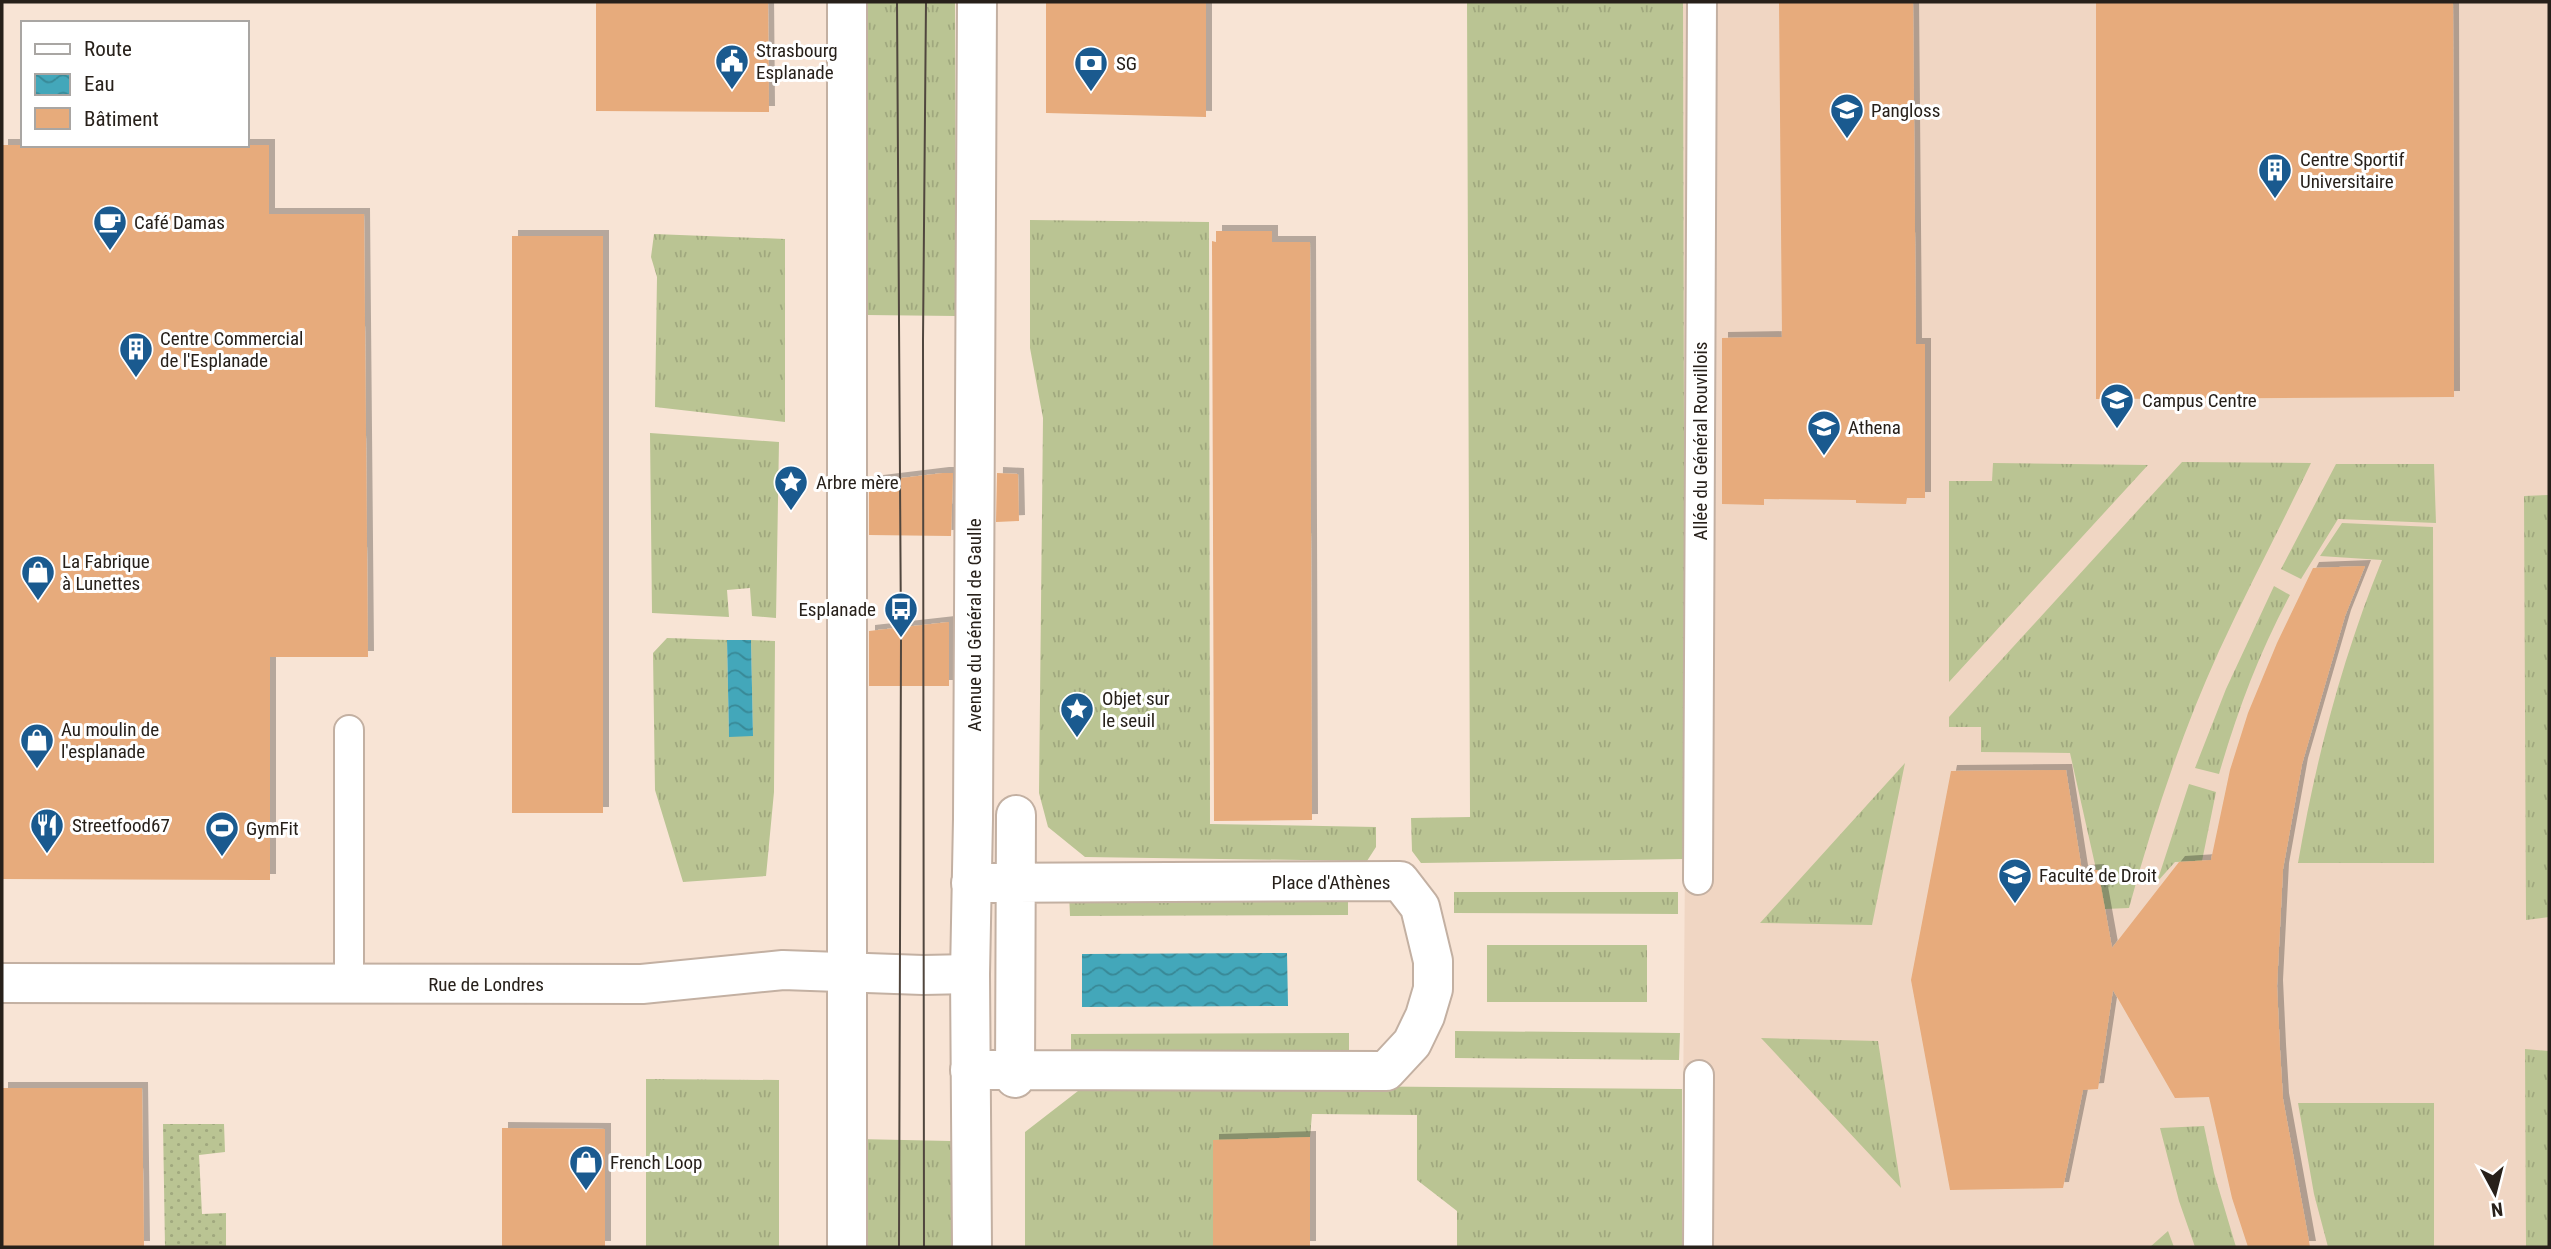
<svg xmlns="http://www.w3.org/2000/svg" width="2551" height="1249" viewBox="0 0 2551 1249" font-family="'Roboto Condensed',sans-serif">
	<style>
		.built { fill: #f0d6c3 }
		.grass { fill: url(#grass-tufts) }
		.park { fill: url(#park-dots) }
		.water { fill: url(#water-waves) }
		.building { fill: #e7ab7b; filter: url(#shadow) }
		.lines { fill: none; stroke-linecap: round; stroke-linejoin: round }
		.lane-casing { stroke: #c3b0a2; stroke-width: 32 }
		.street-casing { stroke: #c3b0a2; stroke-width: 42 }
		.secondary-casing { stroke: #c3b0a2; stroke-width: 42 }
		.lane { stroke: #fff; stroke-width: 28 }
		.street { stroke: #fff; stroke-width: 38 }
		.secondary { stroke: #fff; stroke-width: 38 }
		.tram { stroke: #50463e; stroke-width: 2 }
		.labels { text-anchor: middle; stroke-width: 6; stroke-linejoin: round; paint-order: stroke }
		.poi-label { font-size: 19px; fill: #27201a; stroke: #fff; text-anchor: start }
		.street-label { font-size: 19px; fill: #27201a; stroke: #fff }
	</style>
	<defs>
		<pattern id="grass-tufts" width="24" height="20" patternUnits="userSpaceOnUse" patternTransform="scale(1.75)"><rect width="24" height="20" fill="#bac493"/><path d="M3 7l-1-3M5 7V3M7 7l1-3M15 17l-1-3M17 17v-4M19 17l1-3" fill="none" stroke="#a0a87e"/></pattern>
		<pattern id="park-dots" width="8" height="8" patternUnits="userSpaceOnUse" patternTransform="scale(1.75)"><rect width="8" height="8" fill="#bac493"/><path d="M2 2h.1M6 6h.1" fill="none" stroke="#a0a87e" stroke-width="1.8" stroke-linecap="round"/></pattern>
		<pattern id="water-waves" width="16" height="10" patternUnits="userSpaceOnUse" patternTransform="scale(1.75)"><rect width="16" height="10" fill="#43a7ba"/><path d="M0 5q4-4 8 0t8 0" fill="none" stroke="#388896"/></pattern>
		<filter id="shadow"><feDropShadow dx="6" dy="-6" stdDeviation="0" flood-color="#0004"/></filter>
	</defs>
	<rect width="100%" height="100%" fill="#f8e4d5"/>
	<!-- built -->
	<path class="built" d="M 1683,2 L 2549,2 L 2549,1247 L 1682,1247 L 1685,859 Z"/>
	<!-- grass -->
	<path class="grass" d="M 867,2 L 955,2 L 956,316 L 867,315 Z
		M 1467,2 L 1683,2 L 1685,859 L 1421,863 L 1412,851 L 1411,818 L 1470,817 Z
		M 1030,220 L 1209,222 L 1210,824 L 1376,827 L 1376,847 L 1367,861 L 1085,857 L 1048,827 L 1039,793 L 1043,418 L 1030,348 Z
		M 654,234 L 785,239 L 785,422 L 655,407 L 657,277 L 651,257 Z
		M 650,433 L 779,442 L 776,618 L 752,616 L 750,588 L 727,590 L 729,617 L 652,613 Z
		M 2182,462 L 2311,463 C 2281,526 2248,588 2219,651 C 2181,734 2153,821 2129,908 L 2105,909 L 2070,753 L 1981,752 L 1981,727 L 1949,727 L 1949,717 Z
		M 1993,463 L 2148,465 L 1949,682 L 1949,481 L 1992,481 Z
		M 2336,464 L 2434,464 L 2436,523 L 2338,519 L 2301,579 L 2281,569 Z
		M 2549,495 L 2549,917 L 2526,920 L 2524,496 Z
		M 2342,523 L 2433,527 L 2434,863 L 2298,863 C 2316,758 2342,659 2382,560 L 2320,556 Z
		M 2274,586 L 2290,595 C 2259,653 2237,712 2219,774 L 2195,768 L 2226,689 Z
		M 667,638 L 727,640 L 729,736 L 753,736 L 751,640 L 775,641 L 774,792 L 766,876 L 683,882 L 655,790 L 653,653 Z
		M 1905,763 L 1872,925 L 1760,923 Z
		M 2189,784 L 2216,792 L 2202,861 L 2175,862 L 2157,882 Z
		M 1348,890 L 1348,915 L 1070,916 L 1069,893 Z
		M 1454,892 L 1678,892 L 1678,914 L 1454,913 Z
		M 1487,945 L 1647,945 L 1647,1002 L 1487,1002 Z
		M 1455,1031 L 1680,1033 L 1679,1060 L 1455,1058 Z
		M 1349,1033 L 1349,1056 L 1071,1057 L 1071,1034 Z
		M 1761,1038 L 1878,1041 L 1901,1188 Z
		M 2525,1049 L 2549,1051 L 2549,1247 L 2526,1247 Z
		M 646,1079 L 779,1080 L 779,1247 L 646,1247 Z
		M 1087,1084 L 1682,1089 L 1682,1247 L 1457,1247 L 1457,1211 L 1417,1180 L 1417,1115 L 1312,1114 L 1310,1137 L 1310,1247 L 1025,1247 L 1025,1132 Z
		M 2298,1103 L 2434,1103 L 2434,1247 L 2328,1247 L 2314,1194 Z
		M 2204,1126 L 2214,1173 L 2236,1247 L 2195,1247 L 2179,1201 L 2160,1128 Z
		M 857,1139 L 951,1141 L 952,1247 L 857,1247 Z
		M 2168,1231 L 2174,1247 L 2150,1247 Z"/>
	<!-- park -->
	<path class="park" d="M 163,1124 L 224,1124 L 225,1152 L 199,1155 L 202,1214 L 226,1213 L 226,1247 L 165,1247 Z"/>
	<!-- water -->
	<path class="water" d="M 727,640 L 751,640 L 753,736 L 729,737 Z
		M 1287,953 L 1288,1006 L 1082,1007 L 1082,954 Z"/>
	<!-- building -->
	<path class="building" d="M 596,2 L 768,2 L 769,112 L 596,111 Z
		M 1046,2 L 1206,2 L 1206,117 L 1046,113 Z
		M 1779,2 L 1913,2 L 1916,344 L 1925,344 L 1925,498 L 1907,498 L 1906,504 L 1856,503 L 1856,500 L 1764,499 L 1764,505 L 1722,504 L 1722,338 L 1782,337 Z
		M 2096,2 L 2453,2 L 2454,397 L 2096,399 Z
		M 2,145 L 269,145 L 269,214 L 364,214 L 368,657 L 270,657 L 270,880 L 2,879 Z
		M 1216,231 L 1272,231 L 1272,242 L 1310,242 L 1312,820 L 1214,821 L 1212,241 L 1216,242 Z
		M 512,236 L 603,236 L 603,813 L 512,813 Z
		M 943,473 L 953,473 L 951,536 L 869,535 L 869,482 Z
		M 997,473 L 1018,474 L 1019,521 L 996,522 Z
		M 2365,566 L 2345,616 L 2302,764 L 2283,869 L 2277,986 L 2280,1050 L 2283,1099 L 2310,1247 L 2248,1247 L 2232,1198 L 2209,1097 L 2175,1098 L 2113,990 L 2098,1089 L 2083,1090 L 2063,1188 L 1950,1190 L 1911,980 L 1951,771 L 2066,770 L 2082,871 L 2098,870 L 2112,948 L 2179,862 L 2211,860 L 2230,770 L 2248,713 L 2277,643 L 2313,568 Z
		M 949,622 L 949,686 L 869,686 L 869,631 Z
		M 2,1088 L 142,1088 L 144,1247 L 2,1247 Z
		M 502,1128 L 605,1129 L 605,1247 L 502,1247 Z
		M 1310,1137 L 1310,1247 L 1213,1247 L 1213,1140 Z"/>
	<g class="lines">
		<!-- lane casing -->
		<g class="lane-casing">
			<path id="lane" d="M 349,730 L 349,984
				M 1698,880 L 1702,2
				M 1698,1247 L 1699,1075"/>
		</g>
		<!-- street casing -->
		<g class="street-casing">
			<path id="street" d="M 2,983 L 642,984 L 783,970 L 923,975 L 970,974
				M 970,1070 L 1386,1071 L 1412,1043 L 1425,1016 L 1433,989 L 1433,961 L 1420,907 L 1400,881 L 971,883
				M 1015,1078 L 1016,815"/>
		</g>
		<!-- secondary casing -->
		<g class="secondary-casing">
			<path id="secondary" d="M 847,1247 L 847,2
				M 972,1247 L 970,974 L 973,819 L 977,2"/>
		</g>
		<!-- lane -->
		<use href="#lane" class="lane"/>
		<!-- street -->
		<use href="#street" class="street"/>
		<!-- secondary -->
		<use href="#secondary" class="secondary"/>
		<!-- tram -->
		<path class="tram" d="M 897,2 L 901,639 L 899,1247
			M 924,1247 L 923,340 L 926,2"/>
	</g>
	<!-- icons -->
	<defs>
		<g id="civic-pin" transform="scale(1.75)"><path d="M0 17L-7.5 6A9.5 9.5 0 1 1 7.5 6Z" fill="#1a5a8f" stroke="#fff"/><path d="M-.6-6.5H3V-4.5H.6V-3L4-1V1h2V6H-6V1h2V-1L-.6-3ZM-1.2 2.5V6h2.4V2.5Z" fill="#fff"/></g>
		<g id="bank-pin" transform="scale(1.75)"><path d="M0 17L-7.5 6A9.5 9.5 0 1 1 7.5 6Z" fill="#1a5a8f" stroke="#fff"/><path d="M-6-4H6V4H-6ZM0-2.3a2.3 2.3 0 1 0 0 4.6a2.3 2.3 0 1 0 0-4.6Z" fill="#fff"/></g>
		<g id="university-pin" transform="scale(1.75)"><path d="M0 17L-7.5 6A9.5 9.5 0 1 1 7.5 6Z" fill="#1a5a8f" stroke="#fff"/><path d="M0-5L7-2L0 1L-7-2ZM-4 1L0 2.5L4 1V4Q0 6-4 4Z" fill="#fff"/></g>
		<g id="building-pin" transform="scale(1.75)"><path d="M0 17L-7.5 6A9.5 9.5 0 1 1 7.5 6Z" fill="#1a5a8f" stroke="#fff"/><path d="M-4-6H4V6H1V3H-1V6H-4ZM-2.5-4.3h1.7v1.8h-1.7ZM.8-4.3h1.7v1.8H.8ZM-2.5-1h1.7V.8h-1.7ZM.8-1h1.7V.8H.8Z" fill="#fff"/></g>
		<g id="cafe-pin" transform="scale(1.75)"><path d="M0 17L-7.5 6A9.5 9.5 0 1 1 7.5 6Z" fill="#1a5a8f" stroke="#fff"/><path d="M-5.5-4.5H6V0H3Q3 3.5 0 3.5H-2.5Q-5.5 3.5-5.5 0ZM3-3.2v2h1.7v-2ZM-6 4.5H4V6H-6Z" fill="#fff"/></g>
		<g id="sight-pin" transform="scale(1.75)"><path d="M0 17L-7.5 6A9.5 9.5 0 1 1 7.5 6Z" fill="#1a5a8f" stroke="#fff"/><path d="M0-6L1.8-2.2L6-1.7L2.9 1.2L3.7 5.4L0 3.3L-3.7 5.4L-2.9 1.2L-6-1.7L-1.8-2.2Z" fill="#fff"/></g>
		<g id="shop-pin" transform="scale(1.75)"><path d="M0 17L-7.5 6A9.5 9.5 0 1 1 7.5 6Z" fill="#1a5a8f" stroke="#fff"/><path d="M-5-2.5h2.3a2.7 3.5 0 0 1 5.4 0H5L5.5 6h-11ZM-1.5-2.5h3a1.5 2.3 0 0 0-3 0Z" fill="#fff"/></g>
		<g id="bus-pin" transform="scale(1.75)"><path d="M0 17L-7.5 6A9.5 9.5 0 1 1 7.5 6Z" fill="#1a5a8f" stroke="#fff"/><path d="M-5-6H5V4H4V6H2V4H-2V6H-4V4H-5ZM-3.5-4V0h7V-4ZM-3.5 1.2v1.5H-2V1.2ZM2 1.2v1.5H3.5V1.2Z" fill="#fff"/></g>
		<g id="restaurant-pin" transform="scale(1.75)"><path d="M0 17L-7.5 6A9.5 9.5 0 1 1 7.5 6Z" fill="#1a5a8f" stroke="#fff"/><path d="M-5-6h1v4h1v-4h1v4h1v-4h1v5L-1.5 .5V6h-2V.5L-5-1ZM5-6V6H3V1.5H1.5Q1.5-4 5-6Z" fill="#fff"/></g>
		<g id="stadium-pin" transform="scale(1.75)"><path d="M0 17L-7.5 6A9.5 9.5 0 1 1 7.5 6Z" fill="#1a5a8f" stroke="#fff"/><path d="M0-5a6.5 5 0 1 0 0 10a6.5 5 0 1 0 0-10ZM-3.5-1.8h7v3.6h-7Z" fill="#fff"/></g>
	</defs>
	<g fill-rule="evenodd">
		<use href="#civic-pin" x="732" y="61"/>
		<use href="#bank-pin" x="1091" y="63"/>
		<use href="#university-pin" x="1847" y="110"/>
		<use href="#building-pin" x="2275" y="170"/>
		<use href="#cafe-pin" x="110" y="222"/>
		<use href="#building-pin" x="136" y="349"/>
		<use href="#university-pin" x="2117" y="400"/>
		<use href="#university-pin" x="1824" y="427"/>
		<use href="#sight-pin" x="791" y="482"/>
		<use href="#shop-pin" x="38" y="572"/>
		<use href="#bus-pin" x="901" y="609"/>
		<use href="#sight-pin" x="1077" y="709"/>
		<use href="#shop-pin" x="37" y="740"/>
		<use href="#restaurant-pin" x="47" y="825"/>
		<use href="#stadium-pin" x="222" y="828"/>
		<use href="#university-pin" x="2015" y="875"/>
		<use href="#shop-pin" x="586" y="1162"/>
	</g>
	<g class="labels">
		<!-- poi labels -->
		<g class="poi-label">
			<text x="756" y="57">Strasbourg<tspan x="756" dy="22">Esplanade</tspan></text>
			<text x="1116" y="70">SG</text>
			<text x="1871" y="117">Pangloss</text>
			<text x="2300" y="166">Centre Sportif<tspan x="2300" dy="22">Universitaire</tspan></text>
			<text x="134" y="229">Café Damas</text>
			<text x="160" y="345">Centre Commercial<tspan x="160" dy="22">de l'Esplanade</tspan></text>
			<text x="2142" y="407">Campus Centre</text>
			<text x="1848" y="434">Athena</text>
			<text x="816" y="489">Arbre mère</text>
			<text x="62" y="568">La Fabrique<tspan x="62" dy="22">à Lunettes</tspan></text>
			<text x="876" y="616" text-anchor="end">Esplanade</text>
			<text x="1102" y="705">Objet sur<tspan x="1102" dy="22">le seuil</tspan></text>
			<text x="61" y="736">Au moulin de<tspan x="61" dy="22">l'esplanade</tspan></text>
			<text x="72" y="832">Streetfood67</text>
			<text x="246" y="835">GymFit</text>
			<text x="2039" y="882">Faculté de Droit</text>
			<text x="610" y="1169">French Loop</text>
		</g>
		<!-- street labels -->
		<g class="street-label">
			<text transform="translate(1700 441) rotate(-90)" y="7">Allée du Général Rouvillois</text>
			<text transform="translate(974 625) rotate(-90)" y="7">Avenue du Général de Gaulle</text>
			<text x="1331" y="889">Place d'Athènes</text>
			<text x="486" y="991">Rue de Londres</text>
		</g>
	</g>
	<!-- border -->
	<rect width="2551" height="1249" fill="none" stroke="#27201a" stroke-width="7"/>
	<!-- legend -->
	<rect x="21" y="21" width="228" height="126" fill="#ffffff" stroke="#a9a6a3" stroke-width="2"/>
	<rect x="35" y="44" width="35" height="10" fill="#ffffff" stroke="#a9a6a3" stroke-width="2"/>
	<text x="84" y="56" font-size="21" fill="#27201a">Route</text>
	<rect x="35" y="74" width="35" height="21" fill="url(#water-waves)" stroke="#a9a6a3" stroke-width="2"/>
	<text x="84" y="91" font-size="21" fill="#27201a">Eau</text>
	<rect x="35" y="108" width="35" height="21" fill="#e7ab7b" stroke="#a9a6a3" stroke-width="2"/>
	<text x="84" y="126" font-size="21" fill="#27201a">Bâtiment</text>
	<!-- north arrow -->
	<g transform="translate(2495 1193) rotate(173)" stroke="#ffffff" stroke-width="5" paint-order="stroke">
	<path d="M0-5L12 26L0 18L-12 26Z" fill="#27201a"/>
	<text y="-10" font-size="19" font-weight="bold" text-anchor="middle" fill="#27201a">N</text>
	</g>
</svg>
